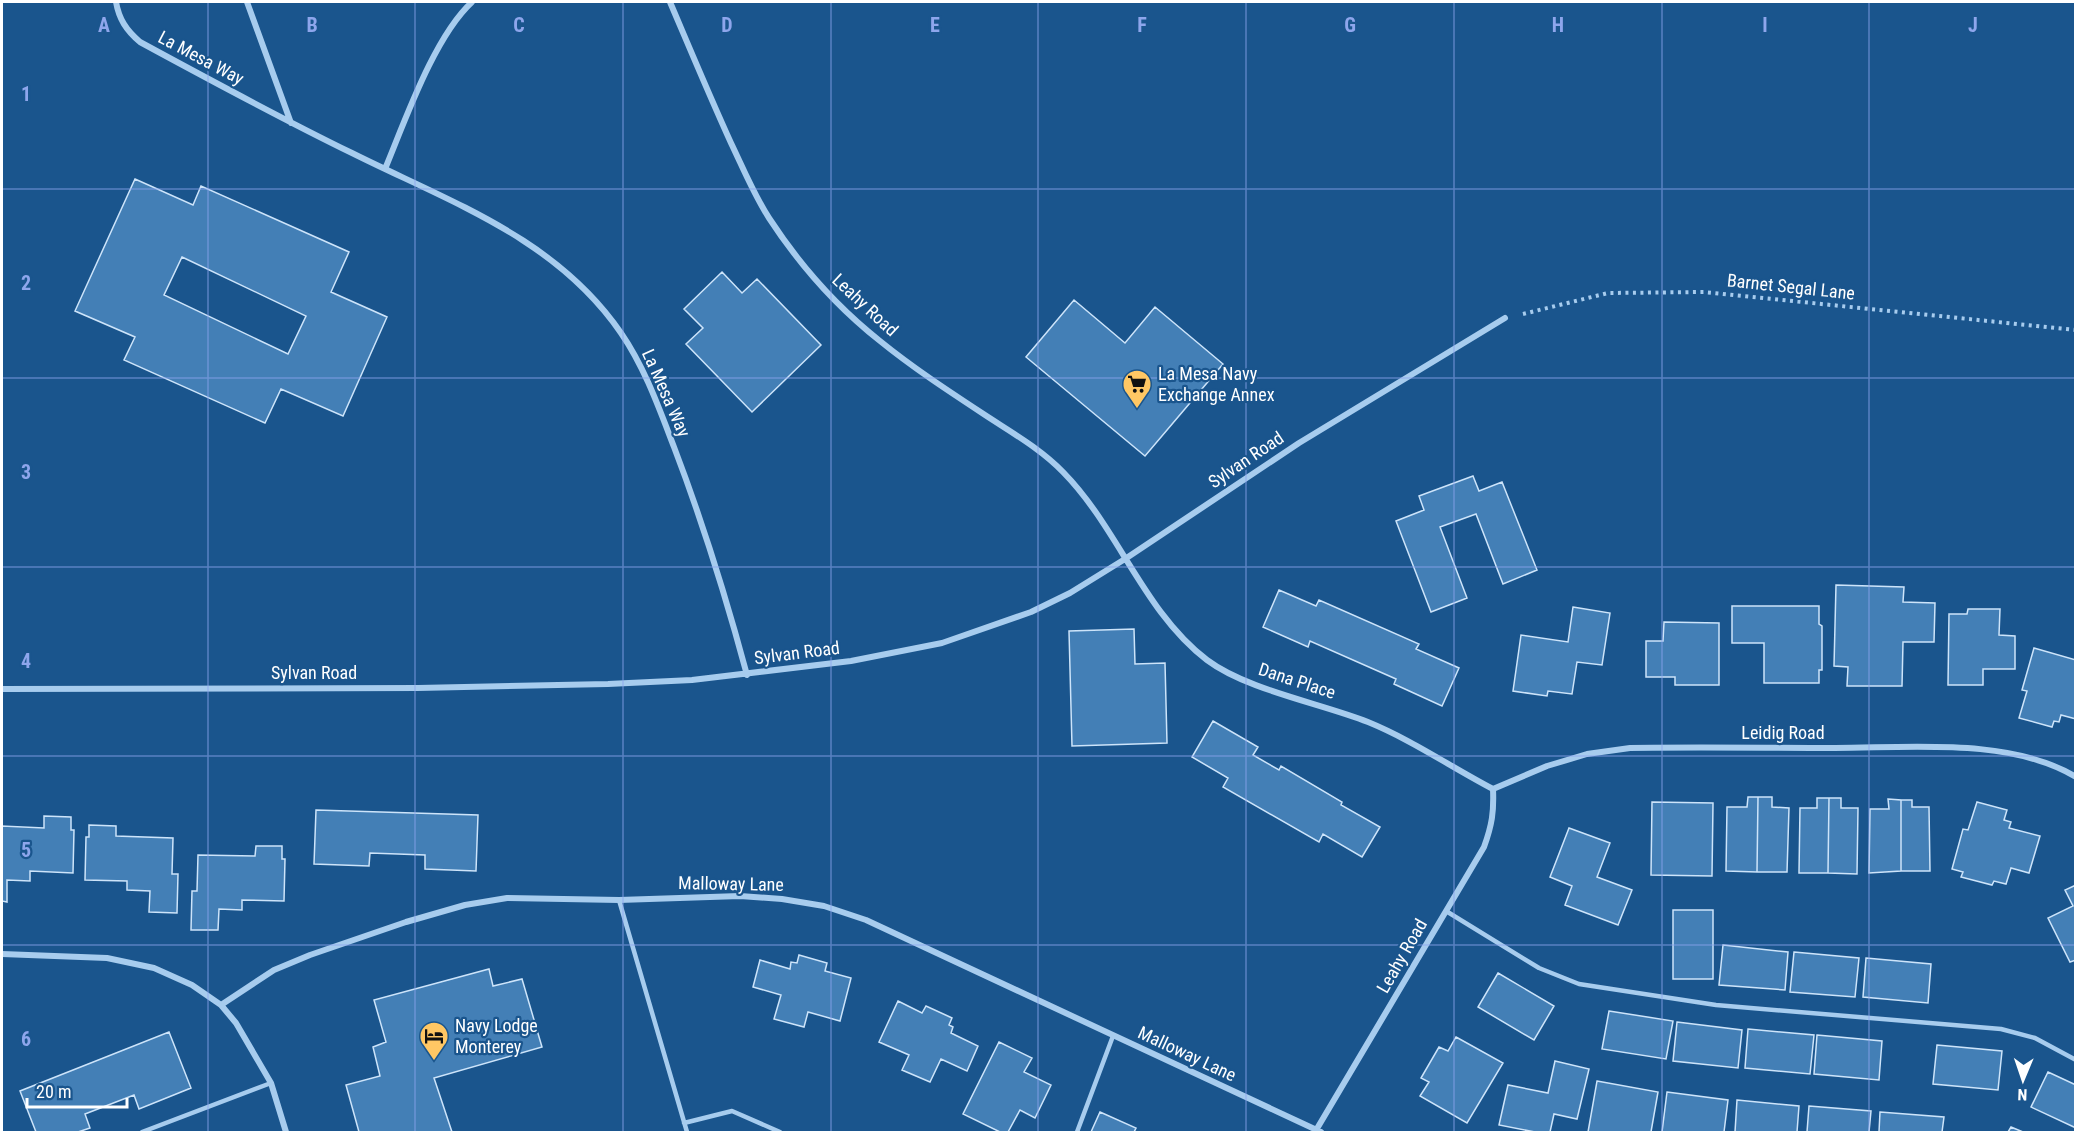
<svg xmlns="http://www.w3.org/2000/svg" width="2077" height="1134" viewBox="0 0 2077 1134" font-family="'Roboto Condensed',sans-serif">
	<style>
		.building { fill: #437fb6; stroke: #cde4fa; stroke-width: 1.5; fill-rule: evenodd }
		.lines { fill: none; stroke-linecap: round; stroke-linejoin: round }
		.path { stroke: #a7ccee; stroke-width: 4; stroke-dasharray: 3 4.5; stroke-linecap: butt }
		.service { stroke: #a7ccee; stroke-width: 4.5 }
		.minor { stroke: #a7ccee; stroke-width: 6 }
		.grid { fill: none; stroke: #8ea6ec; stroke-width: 1.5; stroke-opacity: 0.55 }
		.labels { text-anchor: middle; stroke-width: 4.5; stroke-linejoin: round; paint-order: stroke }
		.street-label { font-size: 18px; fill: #fff; stroke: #1a558d }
		.poi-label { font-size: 18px; fill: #fff; stroke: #1a558d; text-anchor: start }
		.grid-label { font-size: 20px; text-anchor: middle; font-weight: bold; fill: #8ea6ec; stroke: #1a558d; stroke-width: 4.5; stroke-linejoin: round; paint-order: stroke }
	</style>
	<rect width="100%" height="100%" fill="#1a558d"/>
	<!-- building -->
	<path class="building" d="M 135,179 L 193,205 L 201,186 L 349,252 L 331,292 L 387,317 L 343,416 L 281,389 L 265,423 L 124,360 L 135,337 L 75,311 ZM 182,257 L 306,316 L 288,354 L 164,295 Z
		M 722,272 L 742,293 L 757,279 L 821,345 L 752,412 L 686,344 L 703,328 L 684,309 Z
		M 1074,300 L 1125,343 L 1155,307 L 1223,364 L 1145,456 L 1026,357 Z
		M 1473,476 L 1479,491 L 1502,482 L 1537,570 L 1503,584 L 1476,514 L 1440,527 L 1467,598 L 1431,612 L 1396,521 L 1424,510 L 1419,496 Z
		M 1836,585 L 1904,587 L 1903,602 L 1935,603 L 1934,642 L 1903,642 L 1902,686 L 1847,686 L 1848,667 L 1834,666 Z
		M 1279,590 L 1316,606 L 1319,600 L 1419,644 L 1416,649 L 1459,668 L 1442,706 L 1394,684 L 1396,679 L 1310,641 L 1308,647 L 1263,627 Z
		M 1732,606 L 1819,606 L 1819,624 L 1822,626 L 1822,670 L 1819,670 L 1819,683 L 1764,683 L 1764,643 L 1732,643 Z
		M 1573,607 L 1610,613 L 1602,665 L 1577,662 L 1572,694 L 1548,691 L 1547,696 L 1513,691 L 1521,635 L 1568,642 Z
		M 1968,609 L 2000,609 L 1999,635 L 2015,636 L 2015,669 L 1983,669 L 1983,685 L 1948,685 L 1949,614 L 1967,614 Z
		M 1664,622 L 1719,623 L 1719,685 L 1675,685 L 1675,677 L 1646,677 L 1646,641 L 1663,641 Z
		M 1134,629 L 1135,664 L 1165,663 L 1167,743 L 1072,746 L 1069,631 Z
		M 2034,648 L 2076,660 L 2076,719 L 2061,715 L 2059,722 L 2054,721 L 2052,727 L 2019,718 L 2027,691 L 2022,690 Z
		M 1213,721 L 1258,747 L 1253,755 L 1279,770 L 1281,766 L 1342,802 L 1341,805 L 1380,827 L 1362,857 L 1323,834 L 1319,842 L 1223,787 L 1228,778 L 1192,757 Z
		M 1748,797 L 1758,797 L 1757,872 L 1726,871 L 1727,807 L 1747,807 Z
		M 1758,797 L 1772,797 L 1772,807 L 1789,808 L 1787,872 L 1757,872 Z
		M 1817,798 L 1829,798 L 1828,873 L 1799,873 L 1800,808 L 1817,808 Z
		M 1829,798 L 1841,798 L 1841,808 L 1858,808 L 1857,874 L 1828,873 Z
		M 1888,799 L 1901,800 L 1901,871 L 1869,873 L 1870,809 L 1889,809 Z
		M 1901,800 L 1912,800 L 1912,807 L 1929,807 L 1930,871 L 1901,871 Z
		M 1652,802 L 1713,803 L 1712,876 L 1651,875 Z
		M 1977,802 L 2007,810 L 2004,820 L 2011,822 L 2009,828 L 2040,836 L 2029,873 L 2011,868 L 2006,884 L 1994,881 L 1992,885 L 1961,877 L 1963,872 L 1952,869 L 1963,829 L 1968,830 Z
		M 316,810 L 478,815 L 476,871 L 425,869 L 425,855 L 370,853 L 369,866 L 314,864 Z
		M 44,816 L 71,817 L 71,830 L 74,830 L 73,873 L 30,871 L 30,881 L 7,880 L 7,902 L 2,901 L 2,826 L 44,828 Z
		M 89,825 L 116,826 L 116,836 L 173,838 L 172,874 L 178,874 L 177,913 L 149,912 L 150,891 L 127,890 L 127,881 L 85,880 L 86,837 L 89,837 Z
		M 1569,828 L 1610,843 L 1597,877 L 1632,890 L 1618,925 L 1565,905 L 1572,886 L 1550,877 Z
		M 256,846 L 282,846 L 282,859 L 285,859 L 284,901 L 242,900 L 242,910 L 219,909 L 218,930 L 191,930 L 192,891 L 197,891 L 198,855 L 255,856 Z
		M 2076,885 L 2076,960 L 2070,962 L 2048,918 L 2073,906 L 2065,890 Z
		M 1673,910 L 1713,910 L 1713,979 L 1673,979 Z
		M 1723,945 L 1788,952 L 1785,990 L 1719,985 Z
		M 1794,952 L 1859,958 L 1855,997 L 1790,992 Z
		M 799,955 L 827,963 L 825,971 L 851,978 L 840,1021 L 808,1012 L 804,1027 L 774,1019 L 781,995 L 753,987 L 760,960 L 790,969 L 791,962 L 797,963 Z
		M 1866,958 L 1931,964 L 1928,1003 L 1863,997 Z
		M 489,969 L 493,986 L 522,979 L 542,1047 L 434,1078 L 452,1132 L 359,1132 L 346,1085 L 380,1076 L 373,1047 L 386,1042 L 374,1000 Z
		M 1498,973 L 1554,1006 L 1534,1040 L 1478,1007 Z
		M 898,1001 L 922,1013 L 926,1006 L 952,1018 L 949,1025 L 953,1027 L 951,1033 L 978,1046 L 967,1071 L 941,1059 L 930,1082 L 902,1070 L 909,1055 L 879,1042 Z
		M 1609,1011 L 1673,1021 L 1666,1059 L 1602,1049 Z
		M 1677,1022 L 1742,1030 L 1738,1068 L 1673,1061 Z
		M 1748,1029 L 1814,1035 L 1810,1074 L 1745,1068 Z
		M 169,1032 L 191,1088 L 139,1109 L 134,1095 L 85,1114 L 90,1128 L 78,1132 L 36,1132 L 20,1091 Z
		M 1817,1035 L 1882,1041 L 1879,1080 L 1814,1074 Z
		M 1456,1037 L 1503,1063 L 1467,1123 L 1420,1096 L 1429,1082 L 1421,1078 L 1439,1047 L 1448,1051 Z
		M 999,1042 L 1032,1058 L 1024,1072 L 1051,1085 L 1035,1118 L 1020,1110 L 1008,1132 L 1000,1132 L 963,1114 Z
		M 1937,1045 L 2002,1051 L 1998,1090 L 1933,1084 Z
		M 1555,1061 L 1589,1069 L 1577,1119 L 1554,1114 L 1550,1132 L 1535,1132 L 1499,1125 L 1508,1085 L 1548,1093 Z
		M 2048,1072 L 2076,1085 L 2076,1128 L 2031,1107 Z
		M 1597,1081 L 1658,1092 L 1651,1132 L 1588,1132 Z
		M 1667,1092 L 1728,1100 L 1724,1132 L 1662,1132 Z
		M 1737,1100 L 1799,1106 L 1797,1132 L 1735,1132 Z
		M 1809,1106 L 1871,1111 L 1869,1132 L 1807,1132 Z
		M 1100,1112 L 1136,1128 L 1134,1132 L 1091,1132 Z
		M 1880,1112 L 1944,1117 L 1942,1132 L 1879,1132 Z
		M 2011,1127 L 2023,1132 L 2008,1132 Z"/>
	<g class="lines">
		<!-- path -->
		<path class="path" d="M 1523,314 L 1608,293 L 1704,292 L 2076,330"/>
		<!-- service -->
		<path class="service" d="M 619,900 L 687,1132
			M 1446,911 L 1539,968 L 1579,984 L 1716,1005 L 2001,1029 L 2035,1038 L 2076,1060
			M 684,1123 L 732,1111 L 780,1132
			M 142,1132 L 271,1083
			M 1077,1132 L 1113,1036"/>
		<!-- minor -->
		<path class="minor" d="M 116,2 C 119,19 126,30 140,42 C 210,80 280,118 352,153 C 450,202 556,238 621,333 C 645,368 659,408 674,447 C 703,523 726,597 747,675
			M 247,2 L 291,123
			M 670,2 C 690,49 710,97 731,143 C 743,168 754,195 769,218 C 799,264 837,307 880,341 C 912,367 947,390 982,413 C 1009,431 1040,448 1063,472 C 1119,529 1143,611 1207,660 C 1247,690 1320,703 1368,722 C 1412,740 1451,767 1493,789
			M 385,169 C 405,121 434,37 472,2
			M 2,689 L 418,688 L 608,684 L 692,680 L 851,661 L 942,643 L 1031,612 L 1070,593 L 1125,559 L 1299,443 L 1505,318
			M 1493,789 L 1547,766 L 1587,754 L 1630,748 C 1698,747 1766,748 1835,748 C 1909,748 2010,737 2076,777
			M 2,954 L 107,958 L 154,968 L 192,985 L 221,1005 L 236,1023 L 271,1083 L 286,1132
			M 221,1005 L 274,970 L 310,955 L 406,922 L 465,905 L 507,898 L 619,900 L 740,896 L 782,899 L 824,906 L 866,920 L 1321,1132
			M 1315,1132 L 1484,847 C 1492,825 1494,812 1493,789"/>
	</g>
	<!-- grid -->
	<path class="grid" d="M 208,2 L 208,1132M 415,2 L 415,1132M 623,2 L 623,1132M 831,2 L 831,1132M 1038,2 L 1038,1132M 1246,2 L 1246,1132M 1454,2 L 1454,1132M 1662,2 L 1662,1132M 1869,2 L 1869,1132M 2,189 L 2076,189M 2,378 L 2076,378M 2,567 L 2076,567M 2,756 L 2076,756M 2,945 L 2076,945"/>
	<!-- icons -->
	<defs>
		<g id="supermarket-pin" transform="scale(1.5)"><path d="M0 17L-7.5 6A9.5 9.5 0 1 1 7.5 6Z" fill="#ffc764" stroke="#1a558d"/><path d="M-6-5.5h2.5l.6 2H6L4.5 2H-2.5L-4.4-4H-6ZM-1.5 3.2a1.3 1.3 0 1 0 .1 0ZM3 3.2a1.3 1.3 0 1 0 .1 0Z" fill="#111"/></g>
		<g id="hotel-pin" transform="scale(1.5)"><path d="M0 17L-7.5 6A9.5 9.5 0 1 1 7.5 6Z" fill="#ffc764" stroke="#1a558d"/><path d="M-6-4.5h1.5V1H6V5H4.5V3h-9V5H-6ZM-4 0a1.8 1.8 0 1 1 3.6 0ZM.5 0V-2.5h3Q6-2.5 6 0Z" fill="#111"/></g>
	</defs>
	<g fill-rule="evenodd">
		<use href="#supermarket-pin" x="1137" y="384"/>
		<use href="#hotel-pin" x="434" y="1036"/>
	</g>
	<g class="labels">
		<!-- street labels -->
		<g class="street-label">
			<text transform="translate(201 58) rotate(28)" y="6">La Mesa Way</text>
			<text transform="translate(1791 287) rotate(6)" y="6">Barnet Segal Lane</text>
			<text transform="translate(865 305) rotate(43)" y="6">Leahy Road</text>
			<text transform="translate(666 393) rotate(66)" y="6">La Mesa Way</text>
			<text transform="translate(1246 460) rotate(-34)" y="6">Sylvan Road</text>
			<text transform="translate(797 653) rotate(-7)" y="6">Sylvan Road</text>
			<text x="314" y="679">Sylvan Road</text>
			<text transform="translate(1297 681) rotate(18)" y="6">Dana Place</text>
			<text x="1783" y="739">Leidig Road</text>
			<text transform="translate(731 884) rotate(1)" y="6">Malloway Lane</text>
			<text transform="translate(1402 956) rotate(-60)" y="6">Leahy Road</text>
			<text transform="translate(1187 1054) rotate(25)" y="6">Malloway Lane</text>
		</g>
		<!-- poi labels -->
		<g class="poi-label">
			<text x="1158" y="380">La Mesa Navy<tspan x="1158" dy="21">Exchange Annex</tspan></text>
			<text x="455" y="1032">Navy Lodge<tspan x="455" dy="21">Monterey</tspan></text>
		</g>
	</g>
	<g class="grid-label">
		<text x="104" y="32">A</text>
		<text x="312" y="32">B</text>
		<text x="519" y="32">C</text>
		<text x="727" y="32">D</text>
		<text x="935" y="32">E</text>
		<text x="1142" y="32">F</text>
		<text x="1350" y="32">G</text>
		<text x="1558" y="32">H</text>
		<text x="1765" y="32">I</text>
		<text x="1973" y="32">J</text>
		<text x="26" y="101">1</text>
		<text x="26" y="290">2</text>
		<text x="26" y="479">3</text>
		<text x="26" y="668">4</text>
		<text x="26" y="857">5</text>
		<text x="26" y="1046">6</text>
	</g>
	<!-- border -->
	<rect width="2077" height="1134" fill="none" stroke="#ffffff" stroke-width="6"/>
	<!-- north arrow -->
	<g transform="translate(2023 1080) rotate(182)" stroke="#1a558d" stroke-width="4.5" paint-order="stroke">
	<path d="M0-4.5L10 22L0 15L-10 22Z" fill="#ffffff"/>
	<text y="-9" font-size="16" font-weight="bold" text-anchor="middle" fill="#ffffff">N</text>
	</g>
	<!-- scale -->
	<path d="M27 1098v9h100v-9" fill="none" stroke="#ffffff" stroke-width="3"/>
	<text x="36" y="1098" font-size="18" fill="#ffffff" stroke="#1a558d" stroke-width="4.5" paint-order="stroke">20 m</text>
</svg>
